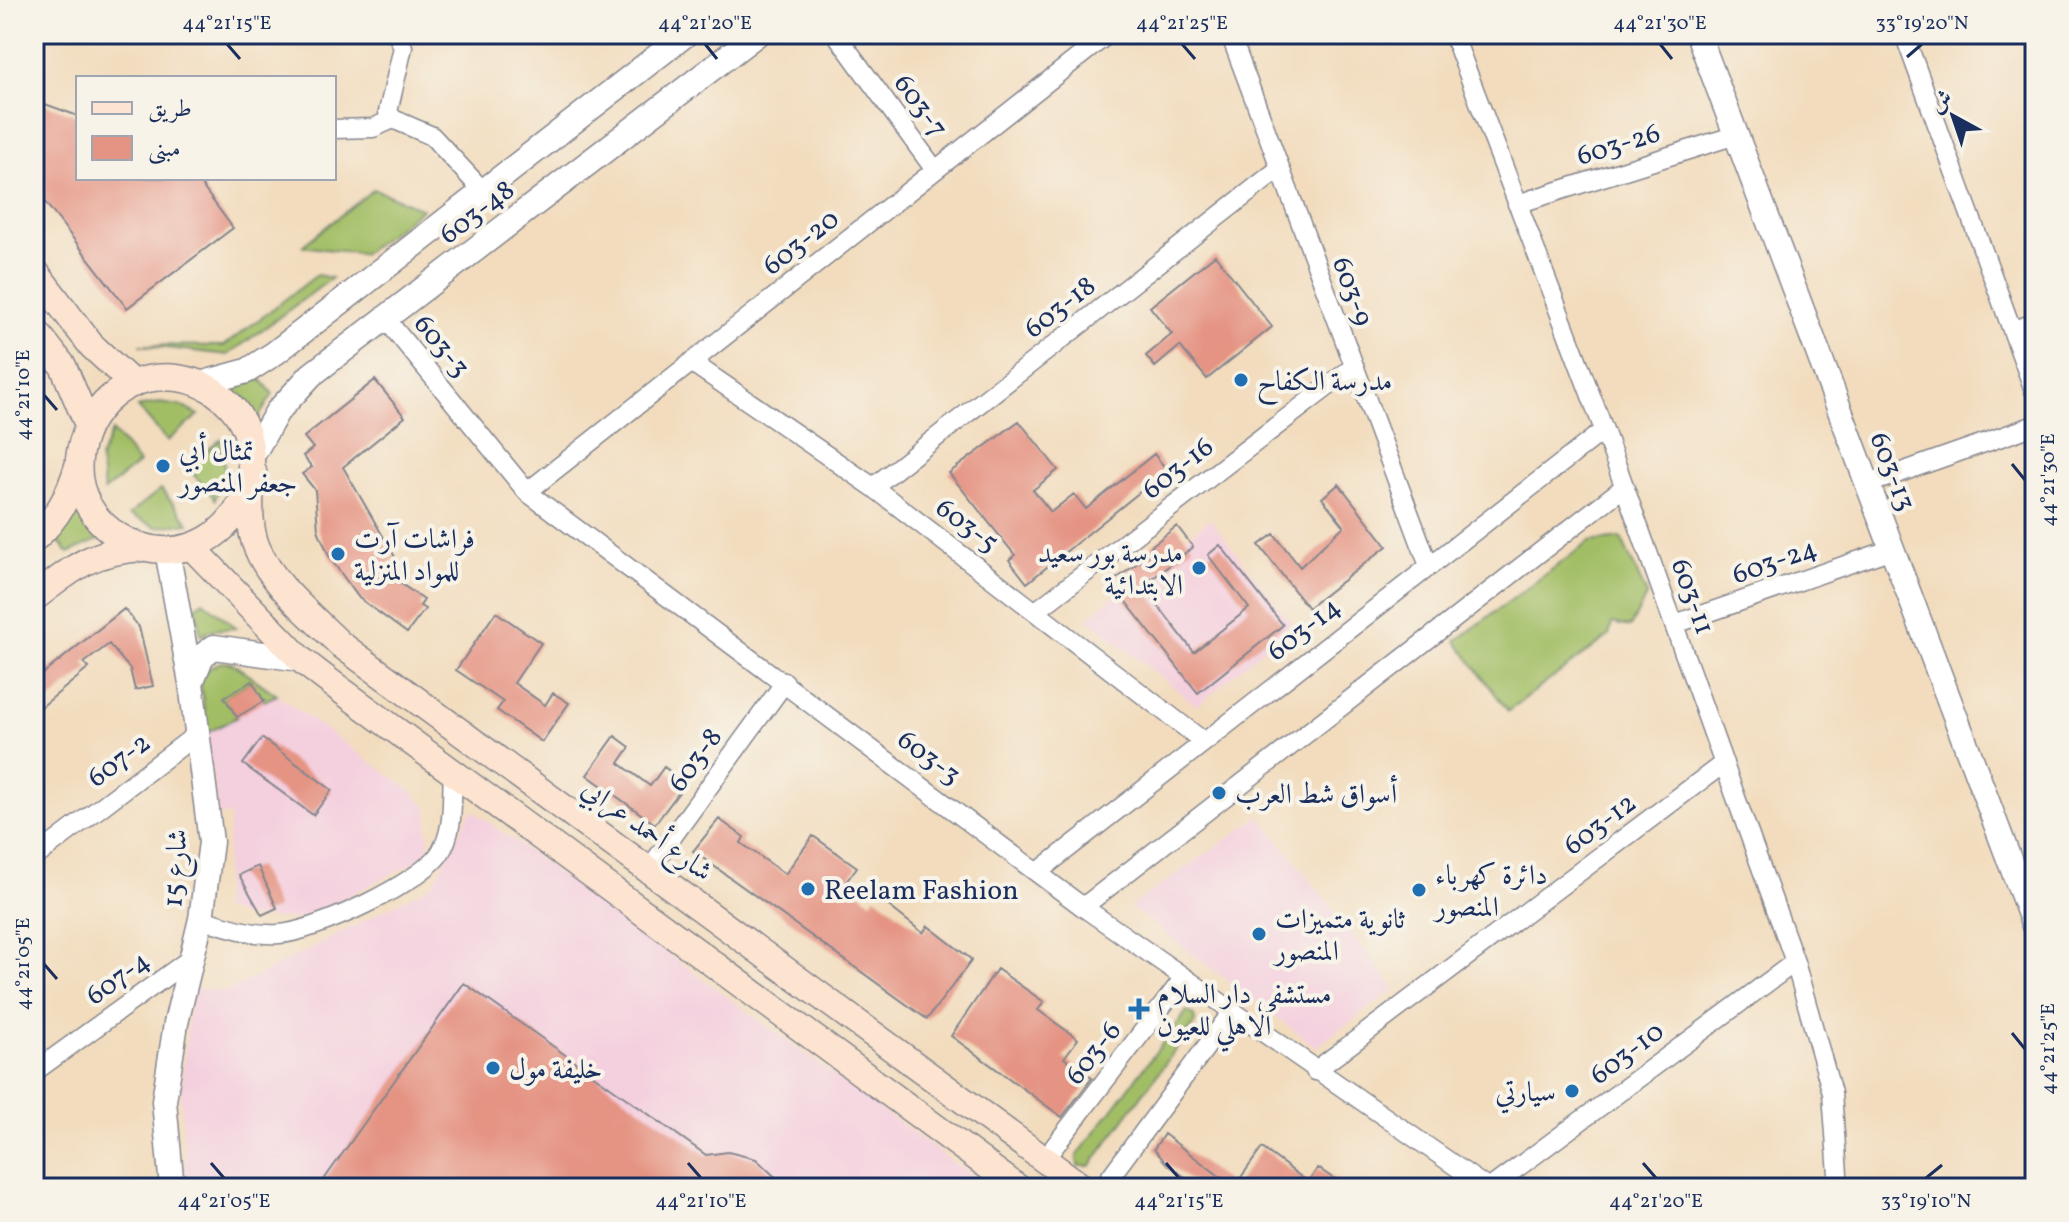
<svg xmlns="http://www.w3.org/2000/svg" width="2069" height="1222" viewBox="0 0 2069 1222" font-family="Vollkorn,Amiri,serif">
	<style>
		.built { fill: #f4cfde }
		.grass { fill: #a2be65; stroke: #5e7662; stroke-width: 2 }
		.building { fill: #e59484 }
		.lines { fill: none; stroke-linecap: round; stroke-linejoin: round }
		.minor-casing { stroke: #86868e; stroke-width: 21 }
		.tertiary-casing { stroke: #86868e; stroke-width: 27 }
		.secondary-casing { stroke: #86868e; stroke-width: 29 }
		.minor { stroke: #fff; stroke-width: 18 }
		.tertiary { stroke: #fff; stroke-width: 24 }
		.secondary { stroke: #fde4d0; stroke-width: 26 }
		.ticks { fill: none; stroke: #1b2f5e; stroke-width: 3 }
		.poi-dot { fill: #1f6fb2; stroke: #f7f3e8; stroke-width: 3 }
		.labels { text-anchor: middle; stroke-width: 8; stroke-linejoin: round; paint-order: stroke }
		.street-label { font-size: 28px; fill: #1b2f5e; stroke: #f7f3e8 }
		.poi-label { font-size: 28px; fill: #1b2f5e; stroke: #f7f3e8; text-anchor: start }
		.neatline { fill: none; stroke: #1b2f5e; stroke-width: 3 }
		.ticks-label { font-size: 20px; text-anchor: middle; fill: #1b2f5e }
	</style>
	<rect width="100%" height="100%" fill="#f7f3e8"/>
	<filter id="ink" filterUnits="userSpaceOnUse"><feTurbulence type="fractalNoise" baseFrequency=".0125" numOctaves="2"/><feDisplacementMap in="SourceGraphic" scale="16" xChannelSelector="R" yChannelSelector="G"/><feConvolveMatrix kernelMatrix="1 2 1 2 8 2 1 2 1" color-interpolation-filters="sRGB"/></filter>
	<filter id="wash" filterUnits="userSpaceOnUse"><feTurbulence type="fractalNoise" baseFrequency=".006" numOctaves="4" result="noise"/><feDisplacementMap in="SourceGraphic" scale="32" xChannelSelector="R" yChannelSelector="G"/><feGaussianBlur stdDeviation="1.8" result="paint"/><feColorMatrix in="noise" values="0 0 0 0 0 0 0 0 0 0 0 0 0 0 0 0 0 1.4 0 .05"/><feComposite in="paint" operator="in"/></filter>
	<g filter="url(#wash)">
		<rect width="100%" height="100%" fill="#f2dcbd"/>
		<!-- built -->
		<path class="built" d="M 1210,519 L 1292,624 L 1197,706 L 1087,618 Z
			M 221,662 L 232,663 L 413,792 L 427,808 L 429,850 L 416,862 L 302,919 L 245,917 L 222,909 L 230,815 L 219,815 L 203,715 Z
			M 472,810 L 988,1188 L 187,1188 L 181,1098 L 191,988 L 227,992 L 432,885 Z
			M 1260,816 L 1395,989 L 1316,1047 L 1130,907 Z"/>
		<!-- grass -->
		<path class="grass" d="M 374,189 L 422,209 L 363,254 L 302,246 Z
			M 317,275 L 332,278 L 228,355 L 140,345 L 224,346 Z
			M 260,378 L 273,394 L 255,423 L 226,387 Z
			M 159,403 L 181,406 L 199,415 L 167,441 L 138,407 Z
			M 112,431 L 139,463 L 104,491 L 100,458 Z
			M 221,439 L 225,472 L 215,499 L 187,467 Z
			M 161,489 L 189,523 L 156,527 L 129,515 Z
			M 76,509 L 100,539 L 68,553 L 55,537 Z
			M 1621,538 L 1647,595 L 1630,627 L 1612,623 L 1609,636 L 1508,711 L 1456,641 L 1589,542 Z
			M 203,601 L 237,628 L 211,630 L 201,636 L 196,607 Z
			M 221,662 L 232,663 L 277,695 L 264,701 L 251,681 L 225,697 L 237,717 L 207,733 L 200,680 L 209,668 Z
			M 1187,1011 L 1194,1015 L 1195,1023 L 1090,1166 L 1078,1166 L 1077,1156 Z"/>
		<g id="blocks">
			<!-- building -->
			<path class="building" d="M 34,100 L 78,116 L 78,178 L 196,178 L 233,228 L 127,308 L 34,188 Z
				M 1215,255 L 1272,327 L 1207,379 L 1180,346 L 1155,367 L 1146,356 L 1172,334 L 1150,307 Z
				M 375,380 L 405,417 L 343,467 L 395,557 L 383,571 L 424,600 L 420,606 L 425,609 L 407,633 L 359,598 L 330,558 L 318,530 L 315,490 L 302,474 L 312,467 L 303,456 L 313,448 L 304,437 Z
				M 1019,421 L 1058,470 L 1033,490 L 1051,512 L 1074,494 L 1086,509 L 1154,454 L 1167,470 L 1027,583 L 1009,560 L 1015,555 L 949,473 Z
				M 1339,484 L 1387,546 L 1308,608 L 1259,545 L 1274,534 L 1300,567 L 1344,526 L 1322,498 Z
				M 1177,526 L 1193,547 L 1143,586 L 1194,652 L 1249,608 L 1208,555 L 1220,545 L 1283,625 L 1198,693 L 1111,583 L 1155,550 L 1151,546 Z
				M 124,609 L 139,627 L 153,686 L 135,690 L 130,669 L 109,644 L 84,663 L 89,668 L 34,713 L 34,681 Z
				M 496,612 L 541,643 L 514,683 L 545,705 L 553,693 L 569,703 L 542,742 L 497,710 L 503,702 L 456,670 Z
				M 252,681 L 264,701 L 237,717 L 224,697 Z
				M 615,736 L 630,747 L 619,763 L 650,786 L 664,767 L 686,783 L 655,824 L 587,775 Z
				M 262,738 L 332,790 L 313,815 L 243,764 Z
				M 719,819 L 744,837 L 741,843 L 785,874 L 813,836 L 857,867 L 846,882 L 871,901 L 876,896 L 923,933 L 928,926 L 972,960 L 927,1019 L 693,851 Z
				M 258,866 L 277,908 L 262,915 L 239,875 Z
				M 997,969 L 1044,1002 L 1038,1010 L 1078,1039 L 1064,1058 L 1092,1078 L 1062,1117 L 951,1036 Z
				M 464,983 L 706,1155 L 728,1152 L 756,1159 L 787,1188 L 318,1188 Z
				M 1164,1134 L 1234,1187 L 1262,1148 L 1308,1182 L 1318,1168 L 1347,1188 L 1200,1188 L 1166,1163 L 1154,1149 Z"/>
		</g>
	</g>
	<g filter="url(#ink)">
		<use href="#blocks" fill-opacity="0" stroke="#86868e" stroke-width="2"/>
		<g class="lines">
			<!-- minor casing -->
			<g class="minor-casing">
				<path id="minor" d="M 836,34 L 935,170
					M 1230,34 L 1429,566
					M 1453,34 L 1604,430 L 1795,962 L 1832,1093 L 1839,1188
					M 1904,34 L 2035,393
					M 393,119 L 388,112 L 403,47 L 397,34
					M 334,129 L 373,128 L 393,119 L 432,136 L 483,191
					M 1517,204 L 1736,135
					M 385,318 L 527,492 L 1083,907 L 1487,1188
					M 2012,330 L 2035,323
					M 691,362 L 873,487 L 1203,741
					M 1868,484 L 2035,425
					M 873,487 L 1280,168
					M 527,492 L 1108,34
					M 1036,611 L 1352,368
					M 1675,624 L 1892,549
					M 34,858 L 197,734
					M 649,869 L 785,682
					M 1038,872 L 1604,430
					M 1083,907 L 1624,487
					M 201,919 C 226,926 252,936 279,934 C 315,932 420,883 440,853 C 455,829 451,802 453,775
					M 1315,1071 L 1724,763
					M 34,1072 L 194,956
					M 1044,1160 L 1183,979
					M 1102,1188 L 1232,1012
					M 1490,1188 L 1795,962"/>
			</g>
			<!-- tertiary casing -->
			<g class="tertiary-casing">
				<path id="tertiary" d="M 1698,34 L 2035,928
					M 200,384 L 247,371 L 275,353 L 686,34
					M 252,456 L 277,412 L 311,375 L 757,34
					M 167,550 L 191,683 L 211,842 L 201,919 L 176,1023 L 164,1101 L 172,1188
					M 191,683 L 202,656 L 214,647 L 300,659"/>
			</g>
			<!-- secondary casing -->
			<g class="secondary-casing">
				<path id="secondary" d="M 34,270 L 91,345 L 133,384
					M 34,329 L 63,366 L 88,425
					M 253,471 C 220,610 43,545 85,434 C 93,412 112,392 134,383 C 162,372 197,377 220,396 C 275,439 236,497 257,548 C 273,586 312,616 340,644 L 1083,1188
					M 34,539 C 58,518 69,496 78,466
					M 192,547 L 300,659 L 326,679 L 1018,1188
					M 34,598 C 75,567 89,552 142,548"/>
			</g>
			<!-- minor -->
			<use href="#minor" class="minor"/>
			<!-- tertiary -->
			<use href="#tertiary" class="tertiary"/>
			<!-- secondary -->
			<use href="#secondary" class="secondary"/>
		</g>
	</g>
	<!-- ticks -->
	<path class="ticks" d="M 227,44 L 240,59M 705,44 L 717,59M 1182,44 L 1195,59M 1660,44 L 1672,59M 1907,57 L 1922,44M 44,395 L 57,410M 2012,464 L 2025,480M 44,964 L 57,979M 2012,1033 L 2025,1049M 211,1163 L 224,1178M 688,1163 L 701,1178M 1166,1163 L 1179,1178M 1643,1163 L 1656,1178M 1926,1178 L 1942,1165"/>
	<!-- markers -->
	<g class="poi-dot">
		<circle cx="1241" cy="380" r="8"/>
		<circle cx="163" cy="466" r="8"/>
		<circle cx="338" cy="554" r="8"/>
		<circle cx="1199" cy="568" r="8"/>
		<circle cx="1219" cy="793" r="8"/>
		<circle cx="808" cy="889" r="8"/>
		<circle cx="1419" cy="890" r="8"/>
		<circle cx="1259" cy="934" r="8"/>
		<path d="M1135 997h8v8h8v8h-8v8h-8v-8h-8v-8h8z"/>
		<circle cx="493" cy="1068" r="8"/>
		<circle cx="1572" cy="1091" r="8"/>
	</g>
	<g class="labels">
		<!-- street labels -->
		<g class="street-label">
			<text transform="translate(922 105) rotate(54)" y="10">603-7</text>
			<text transform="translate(1618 143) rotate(-17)" y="10">603-26</text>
			<text transform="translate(476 211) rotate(-37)" y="10">603-48</text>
			<text transform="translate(800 241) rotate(-38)" y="10">603-20</text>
			<text transform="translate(1354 291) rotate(70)" y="10">603-9</text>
			<text transform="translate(1059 306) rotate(-38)" y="10">603-18</text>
			<text transform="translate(443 345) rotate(51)" y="10">603-3</text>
			<text transform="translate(1177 467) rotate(-38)" y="10">603-16</text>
			<text transform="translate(1894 471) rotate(69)" y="10">603-13</text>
			<text transform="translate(968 524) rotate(37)" y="10">603-5</text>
			<text transform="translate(1774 560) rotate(-19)" y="10">603-24</text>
			<text transform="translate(1694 596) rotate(70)" y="10">603-11</text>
			<text transform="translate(1303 628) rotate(-38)" y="10">603-14</text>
			<text transform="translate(930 756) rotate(37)" y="10">603-3</text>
			<text transform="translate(118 759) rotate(-37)" y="10">607-2</text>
			<text transform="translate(694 759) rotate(-54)" y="10">603-8</text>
			<text transform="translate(1599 823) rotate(-37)" y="10">603-12</text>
			<text transform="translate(648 829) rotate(36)" y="10">شارع أحمد عرابي</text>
			<text transform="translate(174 868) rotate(-86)" y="10">شارع 15</text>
			<text transform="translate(117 977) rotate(-36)" y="10">607-4</text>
			<text transform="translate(1092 1052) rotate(-52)" y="10">603-6</text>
			<text transform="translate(1626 1052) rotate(-37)" y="10">603-10</text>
		</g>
		<!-- poi labels -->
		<g class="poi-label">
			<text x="1257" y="390">مدرسة الكفاح</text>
			<text x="179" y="460">تمثال أبي<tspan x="179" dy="32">جعفر المنصور</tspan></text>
			<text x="354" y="548">فراشات آرت<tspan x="354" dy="32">للمواد المنزلية</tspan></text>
			<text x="1183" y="562" text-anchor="end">مدرسة بور سعيد<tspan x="1183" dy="32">الابتدائية</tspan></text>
			<text x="1235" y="803">أسواق شط العرب</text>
			<text x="1435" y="884">دائرة كهرباء<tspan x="1435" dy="32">المنصور</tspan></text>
			<text x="824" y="899">Reelam Fashion</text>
			<text x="1275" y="928">ثانوية متميزات<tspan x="1275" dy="32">المنصور</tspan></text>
			<text x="1157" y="1003">مستشفى دار السلام<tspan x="1157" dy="32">الاهلي للعيون</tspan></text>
			<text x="509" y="1078">خليفة مول</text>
			<text x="1556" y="1101" text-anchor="end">سيارتي</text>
		</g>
	</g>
	<!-- margin -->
	<rect width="2069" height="1222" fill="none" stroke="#f7f3e8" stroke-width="88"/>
	<!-- legend -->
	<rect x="76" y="76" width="260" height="104" fill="#f7f3e8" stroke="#9fa5b1" stroke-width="2"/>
	<rect x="92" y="102" width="40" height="12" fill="#fde4d0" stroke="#9fa5b1" stroke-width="2"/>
	<text x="148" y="116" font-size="24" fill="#1b2f5e">طريق</text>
	<rect x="92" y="136" width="40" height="24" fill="#e59484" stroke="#9fa5b1" stroke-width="2"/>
	<text x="148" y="156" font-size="24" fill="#1b2f5e">مبنى</text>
	<!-- north arrow -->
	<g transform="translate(1953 116) rotate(320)" stroke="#f7f3e8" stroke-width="6" paint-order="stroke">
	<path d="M0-6L14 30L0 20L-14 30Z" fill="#1b2f5e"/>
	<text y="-12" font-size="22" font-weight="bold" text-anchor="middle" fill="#1b2f5e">ش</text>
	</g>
	<rect x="44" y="44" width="1981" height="1134" class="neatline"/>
	<g class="ticks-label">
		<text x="227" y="29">44°21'15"E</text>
		<text x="705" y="29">44°21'20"E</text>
		<text x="1182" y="29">44°21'25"E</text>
		<text x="1660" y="29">44°21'30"E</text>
		<text x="1922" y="29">33°19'20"N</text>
		<text transform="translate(22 395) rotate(-90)" y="7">44°21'10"E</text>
		<text transform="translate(2047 480) rotate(-90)" y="7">44°21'30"E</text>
		<text transform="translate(22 964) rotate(-90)" y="7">44°21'05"E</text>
		<text transform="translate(2047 1049) rotate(-90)" y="7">44°21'25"E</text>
		<text x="224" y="1207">44°21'05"E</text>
		<text x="701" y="1207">44°21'10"E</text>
		<text x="1179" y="1207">44°21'15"E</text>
		<text x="1656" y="1207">44°21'20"E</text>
		<text x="1926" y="1207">33°19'10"N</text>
	</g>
</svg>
